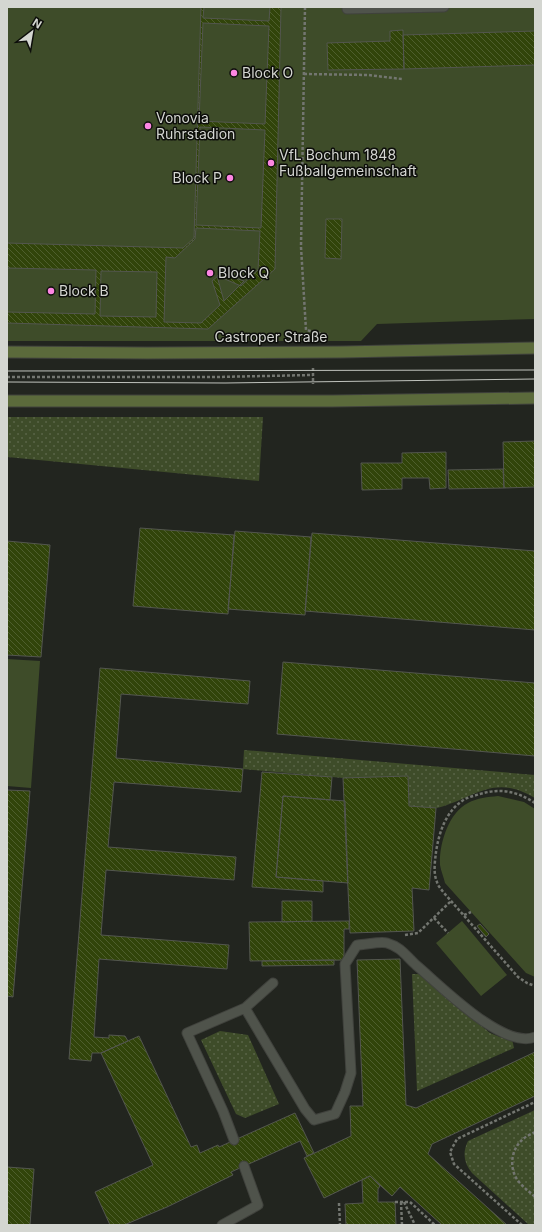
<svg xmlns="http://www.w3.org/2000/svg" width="542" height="1232" viewBox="0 0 542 1232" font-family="Inter,sans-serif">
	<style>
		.grass { fill: url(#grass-dots) }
		.garden { fill: #3e4c29 }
		.building { fill: url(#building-back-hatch); stroke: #53564f; fill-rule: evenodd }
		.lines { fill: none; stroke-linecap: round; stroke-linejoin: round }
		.service-casing { stroke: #40423d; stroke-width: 11 }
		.secondary-casing { stroke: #40423d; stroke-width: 13 }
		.path { stroke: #737670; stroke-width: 2.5; stroke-dasharray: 3 2; stroke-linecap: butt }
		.service { stroke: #4f534b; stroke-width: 9 }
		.secondary { stroke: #5b6a3b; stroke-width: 11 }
		.tram { stroke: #c0c3bd; stroke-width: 1 }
		.poi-dot { fill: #fd86e2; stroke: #0d0e0b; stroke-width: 1.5 }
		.labels { text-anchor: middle; stroke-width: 3; stroke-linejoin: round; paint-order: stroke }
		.poi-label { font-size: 14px; fill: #d4d6d1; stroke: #0d0e0b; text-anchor: start }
		.street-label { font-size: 14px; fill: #d4d6d1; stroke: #0d0e0b }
	</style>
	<defs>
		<pattern id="grass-dots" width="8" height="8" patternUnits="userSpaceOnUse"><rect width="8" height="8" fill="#3e4c29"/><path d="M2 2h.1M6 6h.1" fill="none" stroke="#596547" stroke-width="1.8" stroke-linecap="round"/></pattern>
		<pattern id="building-back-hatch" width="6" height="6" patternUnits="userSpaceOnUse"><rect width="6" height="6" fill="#31440a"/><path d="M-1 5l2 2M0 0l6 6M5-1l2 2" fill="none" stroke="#4e5e2d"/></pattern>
	</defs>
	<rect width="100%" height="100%" fill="#22251f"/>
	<!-- grass -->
	<path class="grass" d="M 7,417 L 263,417 L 259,481 L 7,457 Z
		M 244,750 L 535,775 L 535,798 C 494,773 475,798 437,808 C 429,810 417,807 409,806 L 408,776 L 343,778 L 243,769 Z
		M 412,974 L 419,974 L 490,1033 L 500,1037 L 512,1039 L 514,1048 L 417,1091 Z
		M 220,1031 L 248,1035 L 279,1104 L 245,1118 L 236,1114 L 201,1040 Z
		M 535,1110 L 535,1225 L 529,1225 L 472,1173 C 464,1163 462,1153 468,1141 Z"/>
	<!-- garden -->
	<path class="garden" d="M 7,7 L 535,7 L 535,319 L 377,324 L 361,341 L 7,341 Z
		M 7,659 L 40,661 L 31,788 L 7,786 Z
		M 498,796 L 524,802 L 535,809 L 535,977 L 526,973 L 445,883 C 444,878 441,871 440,865 C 439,845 448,813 468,803 C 477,798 488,797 498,796 Z
		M 462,921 L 507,975 L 481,996 L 436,943 Z"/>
	<!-- building -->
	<path class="building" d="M 201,7 L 281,7 L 275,269 L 208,329 L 7,323 L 7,243 L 183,248 L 194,238 ZM 220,273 L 244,281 L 224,301 L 217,276 Z
		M 204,7 L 270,7 L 269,21 L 203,18 Z
		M 203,23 L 269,26 L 265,124 L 199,121 Z
		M 403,30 L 404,69 L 328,70 L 327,43 L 390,41 L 390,31 Z
		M 535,31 L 535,65 L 404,69 L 403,35 Z
		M 200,127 L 265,130 L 261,228 L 196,225 Z
		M 326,219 L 342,219 L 341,259 L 325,258 Z
		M 196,228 L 260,231 L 258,270 L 241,286 L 218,276 L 212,281 L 220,305 L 201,323 L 164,322 L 166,257 L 175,258 L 195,239 Z
		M 7,268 L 96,270 L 95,314 L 7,312 Z
		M 101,271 L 157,272 L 156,317 L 100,316 Z
		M 535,441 L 535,487 L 504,488 L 503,442 Z
		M 446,452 L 446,488 L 430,489 L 429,478 L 402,478 L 402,489 L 362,490 L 361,463 L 402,463 L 402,453 Z
		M 503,469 L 504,488 L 449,489 L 448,470 Z
		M 140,528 L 234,535 L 228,614 L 133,606 Z
		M 235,531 L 311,537 L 305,615 L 228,609 Z
		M 312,533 L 535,551 L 535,630 L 305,611 Z
		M 7,541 L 50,545 L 41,657 L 7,655 Z
		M 283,662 L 535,683 L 535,756 L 277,734 Z
		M 100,668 L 250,681 L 248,704 L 121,694 L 116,758 L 243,769 L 241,792 L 114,782 L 108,847 L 236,857 L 234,880 L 106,870 L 101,935 L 229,945 L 227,969 L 99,959 L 94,1037 L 109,1038 L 109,1035 L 125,1036 L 128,1041 L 101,1053 L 92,1053 L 91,1061 L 69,1059 Z
		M 262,772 L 332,777 L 330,800 L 283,796 L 276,877 L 323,881 L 323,892 L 252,887 Z
		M 408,776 L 409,806 L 436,808 L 429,890 L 412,888 L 414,931 L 350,933 L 343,778 Z
		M 7,790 L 30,791 L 13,997 L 7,996 Z
		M 283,796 L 345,801 L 348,883 L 276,877 Z
		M 282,901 L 312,901 L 312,921 L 282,922 Z
		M 349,921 L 349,929 L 344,929 L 344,960 L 250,961 L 249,922 Z
		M 480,924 L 489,934 L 486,937 L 477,926 Z
		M 400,959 L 406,1105 L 416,1108 L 535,1052 L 535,1096 L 432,1144 L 428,1154 L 507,1225 L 442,1225 L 400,1187 L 392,1196 L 370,1176 L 324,1198 L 304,1158 L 351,1136 L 350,1106 L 363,1106 L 357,960 Z
		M 334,960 L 334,965 L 262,966 L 262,961 Z
		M 139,1036 L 191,1147 L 197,1145 L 200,1153 L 218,1145 L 219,1147 L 295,1113 L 314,1153 L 307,1156 L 300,1141 L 231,1172 L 233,1175 L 167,1207 L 124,1225 L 110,1225 L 95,1192 L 153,1165 L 101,1053 Z
		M 7,1167 L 34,1169 L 30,1225 L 7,1225 Z
		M 370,1176 L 380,1186 L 378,1189 L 378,1202 L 395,1202 L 396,1225 L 346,1225 L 345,1204 L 363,1203 L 362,1180 Z"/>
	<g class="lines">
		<!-- service casing -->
		<g class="service-casing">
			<path id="service" d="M 347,7 L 347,9 L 444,7
				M 245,1008 L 305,1109 L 314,1120 L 335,1114 L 345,1092 L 351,1073 L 345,964 L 357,945 C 365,945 380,941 387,943 C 401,947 406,956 416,965 C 440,985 503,1050 535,1037
				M 234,1140 L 223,1111 L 187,1033 L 245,1008 L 273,983
				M 222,1225 L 258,1205 L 244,1166"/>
		</g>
		<!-- secondary casing -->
		<g class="secondary-casing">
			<path id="secondary" d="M 7,352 L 147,353 L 342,352 L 535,348
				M 7,401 L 332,401 L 535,398"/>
		</g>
		<!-- path -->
		<path class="path" d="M 305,7 L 301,247 L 306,330 L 328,335
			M 304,74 L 368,75 L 402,79
			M 313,368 L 313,384
			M 7,377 L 216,377 L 313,375
			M 535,803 C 517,791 500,788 480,794 C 474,796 467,797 462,801 C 446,812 439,832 436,852 C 435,861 433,873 437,882 C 438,886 441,889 444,893 L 518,977 L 527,983 L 535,986
			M 464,915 L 471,912
			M 434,918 L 448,933
			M 405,935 L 418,933 L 451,901
			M 535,1132 C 531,1134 525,1137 522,1140 C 510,1151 509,1170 519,1182 C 524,1188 530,1192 535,1197
			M 395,1202 L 410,1202 L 435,1225
			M 401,1202 L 402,1225
			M 404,1202 L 415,1225
			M 339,1203 L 340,1225
			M 522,1225 L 454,1164 L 450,1152 L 457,1139 L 535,1102"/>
		<!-- service -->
		<use href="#service" class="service"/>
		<!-- secondary -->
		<use href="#secondary" class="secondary"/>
		<!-- tram -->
		<path class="tram" d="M 7,371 L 535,370
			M 7,382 L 225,383 L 535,379"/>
	</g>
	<!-- markers -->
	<g class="poi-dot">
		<circle cx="234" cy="73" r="4"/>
		<circle cx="148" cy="126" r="4"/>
		<circle cx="271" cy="163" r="4"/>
		<circle cx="230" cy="178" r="4"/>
		<circle cx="210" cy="273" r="4"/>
		<circle cx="51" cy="291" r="4"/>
	</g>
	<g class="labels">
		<!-- poi labels -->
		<g class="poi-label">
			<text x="242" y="78">Block O</text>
			<text x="156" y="123">Vonovia<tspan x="156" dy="16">Ruhrstadion</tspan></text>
			<text x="279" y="160">VfL Bochum 1848<tspan x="279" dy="16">Fußballgemeinschaft</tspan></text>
			<text x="222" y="183" text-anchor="end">Block P</text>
			<text x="218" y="278">Block Q</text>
			<text x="59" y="296">Block B</text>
		</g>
		<!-- street labels -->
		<g class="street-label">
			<text x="271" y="342">Castroper Straße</text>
		</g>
	</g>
	<!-- border -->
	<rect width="542" height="1232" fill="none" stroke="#d4d6d1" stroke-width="16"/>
	<!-- north arrow -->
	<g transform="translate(32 32) rotate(31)" stroke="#0d0e0b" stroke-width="3" paint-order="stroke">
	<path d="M0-3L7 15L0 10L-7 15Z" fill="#d4d6d1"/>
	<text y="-6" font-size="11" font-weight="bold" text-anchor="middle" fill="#d4d6d1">N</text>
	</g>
</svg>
